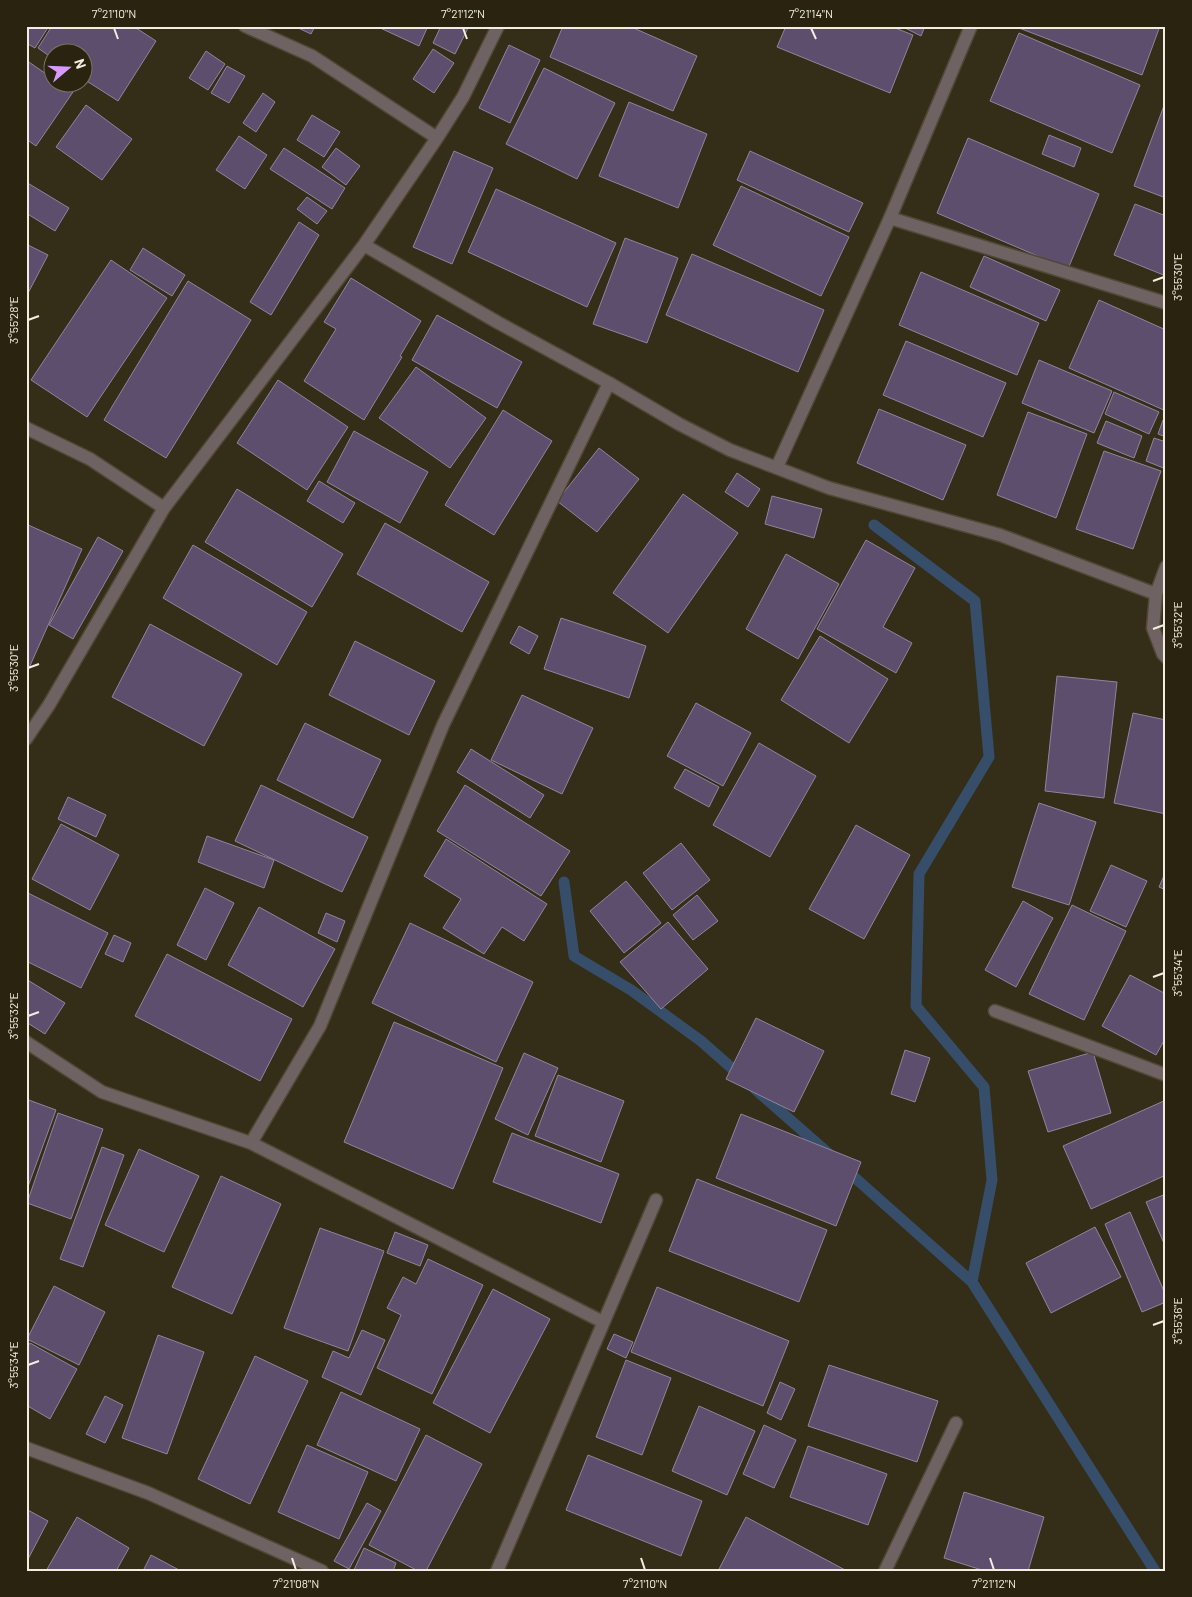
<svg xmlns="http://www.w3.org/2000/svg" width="1192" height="1597" viewBox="0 0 1192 1597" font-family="Barlow,sans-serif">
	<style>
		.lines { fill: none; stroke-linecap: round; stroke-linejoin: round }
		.stream { stroke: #364e69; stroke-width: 11 }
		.building { fill: #5d4e6e; stroke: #8f859c }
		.minor-casing { stroke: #4f4834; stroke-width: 15 }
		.minor { stroke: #6f6262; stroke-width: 12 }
		.ticks { fill: none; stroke: #f3eee1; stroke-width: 2 }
		.neatline { fill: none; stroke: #f3eee1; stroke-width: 2 }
		.ticks-label { font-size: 12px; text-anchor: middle; fill: #f3eee1 }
	</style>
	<rect width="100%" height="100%" fill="#342d18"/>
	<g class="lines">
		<!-- stream -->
		<path class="stream" d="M 874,525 L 975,601 L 989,757 L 919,874 L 916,1006 L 984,1087 L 992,1180 L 972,1282
			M 564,882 L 574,956 L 631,990 L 701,1041 L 743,1078
			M 755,1089 L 829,1154
			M 844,1168 L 972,1282 L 1155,1571"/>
	</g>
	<!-- building -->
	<path class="building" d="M 26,26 L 49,26 L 35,48 L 26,43 Z
		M 52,26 L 133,26 L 156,41 L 118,101 L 82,78 L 82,52 L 52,52 L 52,58 L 38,48 Z
		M 294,26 L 315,26 L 311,34 Z
		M 376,26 L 428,26 L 419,46 Z
		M 441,26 L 469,26 L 455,54 L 433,43 Z
		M 563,26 L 629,26 L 697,56 L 673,111 L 550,57 Z
		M 786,26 L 890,26 L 913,35 L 890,93 L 777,47 Z
		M 901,26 L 925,26 L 921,36 Z
		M 1019,26 L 1160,26 L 1142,75 L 1019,28 Z
		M 1019,33 L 1140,85 L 1112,153 L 990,101 Z
		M 509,45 L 540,60 L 510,123 L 479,108 Z
		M 433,49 L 454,63 L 434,93 L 413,79 Z
		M 206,51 L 225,64 L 208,90 L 189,78 Z
		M 26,60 L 52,78 L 52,82 L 59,82 L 73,92 L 36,146 L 26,139 Z
		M 227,66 L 245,76 L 229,103 L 211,93 Z
		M 544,68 L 615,103 L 577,179 L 506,144 Z
		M 263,93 L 275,102 L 256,132 L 243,123 Z
		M 629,102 L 707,134 L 678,208 L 599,176 Z
		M 1165,103 L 1166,104 L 1166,198 L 1134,186 Z
		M 86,105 L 132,139 L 102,180 L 56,147 Z
		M 312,115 L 340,132 L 324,157 L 297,140 Z
		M 1049,135 L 1081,148 L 1074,167 L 1042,154 Z
		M 239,136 L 267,155 L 245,189 L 216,170 Z
		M 968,138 L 1099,194 L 1068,269 L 937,213 Z
		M 284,148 L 345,188 L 332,209 L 270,169 Z
		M 336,148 L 360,166 L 346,185 L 322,167 Z
		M 454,151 L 493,168 L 452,264 L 413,247 Z
		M 750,151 L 863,203 L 849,232 L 737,180 Z
		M 26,182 L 69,208 L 55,231 L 26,213 Z
		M 741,186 L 849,237 L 821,296 L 713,245 Z
		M 496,189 L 616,243 L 587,307 L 468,252 Z
		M 307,197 L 327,211 L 317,224 L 297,209 Z
		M 1135,204 L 1166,216 L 1166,276 L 1114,255 Z
		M 299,222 L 319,235 L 271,315 L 250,302 Z
		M 625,238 L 678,258 L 647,343 L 593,324 Z
		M 26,244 L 48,255 L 26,297 Z
		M 143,248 L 185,275 L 172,296 L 130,270 Z
		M 692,254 L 824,310 L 798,372 L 666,315 Z
		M 984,256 L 1060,290 L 1046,321 L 970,287 Z
		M 111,260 L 167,298 L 87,417 L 31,380 Z
		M 921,272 L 1039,323 L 1017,375 L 899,325 Z
		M 351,278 L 421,321 L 400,356 L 402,357 L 364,420 L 304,381 L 336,329 L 324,322 Z
		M 188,281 L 251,320 L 166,458 L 104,420 Z
		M 1099,300 L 1166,330 L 1166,411 L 1069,368 Z
		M 437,315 L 522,362 L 497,408 L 412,360 Z
		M 906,341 L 1006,383 L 983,437 L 883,395 Z
		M 1039,360 L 1112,391 L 1094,433 L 1022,403 Z
		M 416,367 L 486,418 L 450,468 L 379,418 Z
		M 278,380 L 348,427 L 307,490 L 237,443 Z
		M 1114,392 L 1159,412 L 1149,434 L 1105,414 Z
		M 879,409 L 966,445 L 943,500 L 857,463 Z
		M 503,410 L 552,441 L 494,535 L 445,505 Z
		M 1028,412 L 1087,434 L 1056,518 L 997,495 Z
		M 1163,420 L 1166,421 L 1166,437 L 1158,434 Z
		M 1106,421 L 1142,436 L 1134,458 L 1097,443 Z
		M 354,431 L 428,472 L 400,523 L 327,482 Z
		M 1154,438 L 1166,442 L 1166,469 L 1146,461 Z
		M 599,448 L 639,479 L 597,532 L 557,501 Z
		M 1104,451 L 1161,471 L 1133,549 L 1076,529 Z
		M 737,473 L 760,489 L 748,507 L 725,492 Z
		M 319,481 L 355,503 L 343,523 L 307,501 Z
		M 237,489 L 343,554 L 312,607 L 205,542 Z
		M 683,494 L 738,533 L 668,633 L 613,593 Z
		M 772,496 L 822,509 L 814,538 L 765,524 Z
		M 385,523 L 489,582 L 462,632 L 357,574 Z
		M 26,524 L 82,549 L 29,668 L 26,667 Z
		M 98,537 L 123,551 L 73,639 L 49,625 Z
		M 866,540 L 915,568 L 883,627 L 912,643 L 896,673 L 817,629 Z
		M 193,545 L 307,612 L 277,665 L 163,598 Z
		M 786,554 L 839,584 L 798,659 L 746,629 Z
		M 561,618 L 646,646 L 629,698 L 544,669 Z
		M 150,624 L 242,674 L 204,746 L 112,697 Z
		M 519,626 L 538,636 L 529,654 L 510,643 Z
		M 820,636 L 888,679 L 849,743 L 781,700 Z
		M 355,641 L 435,681 L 409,735 L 329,695 Z
		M 1057,676 L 1117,682 L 1104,798 L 1045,791 Z
		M 522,695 L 593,728 L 562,794 L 491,760 Z
		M 696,703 L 751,733 L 723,786 L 667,756 Z
		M 1133,713 L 1166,720 L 1166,814 L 1114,803 Z
		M 305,723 L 381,760 L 353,818 L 277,780 Z
		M 759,743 L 816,776 L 770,857 L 713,825 Z
		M 471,749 L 544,795 L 530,818 L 457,772 Z
		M 685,769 L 719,787 L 709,807 L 674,788 Z
		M 261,785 L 368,837 L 342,892 L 235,841 Z
		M 465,785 L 570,851 L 541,896 L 437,831 Z
		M 68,797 L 106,815 L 96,837 L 58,819 Z
		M 1039,803 L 1096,822 L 1069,905 L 1012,887 Z
		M 61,824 L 119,855 L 90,910 L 32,879 Z
		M 856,825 L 910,855 L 864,939 L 809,909 Z
		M 207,836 L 274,860 L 264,888 L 198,862 Z
		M 446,839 L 547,904 L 524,941 L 502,927 L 484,954 L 443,928 L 461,899 L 424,876 Z
		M 681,843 L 710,880 L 672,910 L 643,873 Z
		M 1111,865 L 1147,881 L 1126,927 L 1090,911 Z
		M 1166,871 L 1166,890 L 1159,887 Z
		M 626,881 L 661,923 L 624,953 L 590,911 Z
		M 205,888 L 234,903 L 206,960 L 177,945 Z
		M 26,892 L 108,933 L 81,988 L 26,961 Z
		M 697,895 L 718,921 L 693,940 L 673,915 Z
		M 1023,901 L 1053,918 L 1016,987 L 985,970 Z
		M 1072,905 L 1126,931 L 1084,1020 L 1029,994 Z
		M 259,907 L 335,949 L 303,1007 L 228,965 Z
		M 326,913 L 345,921 L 337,942 L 318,933 Z
		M 668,922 L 708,969 L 661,1009 L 620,962 Z
		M 410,923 L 533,982 L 496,1062 L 372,1003 Z
		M 114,935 L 131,943 L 123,962 L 105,954 Z
		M 167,954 L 292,1019 L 260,1081 L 135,1016 Z
		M 1130,975 L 1166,994 L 1166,1037 L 1156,1055 L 1102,1026 Z
		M 26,979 L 65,1003 L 45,1034 L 26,1022 Z
		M 756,1018 L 824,1051 L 794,1112 L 726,1079 Z
		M 394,1022 L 503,1068 L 453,1189 L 344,1142 Z
		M 905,1050 L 930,1058 L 915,1102 L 891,1094 Z
		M 1093,1052 L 1111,1113 L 1048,1132 L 1028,1071 Z
		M 524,1053 L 558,1068 L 528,1135 L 495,1119 Z
		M 558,1075 L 624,1101 L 601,1162 L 535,1136 Z
		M 26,1099 L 56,1110 L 26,1192 Z
		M 1166,1100 L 1166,1175 L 1091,1209 L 1063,1146 Z
		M 58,1113 L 103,1129 L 71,1219 L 27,1203 Z
		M 741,1114 L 861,1162 L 836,1226 L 716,1178 Z
		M 512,1133 L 619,1174 L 601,1223 L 493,1182 Z
		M 102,1147 L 124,1155 L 83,1267 L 60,1259 Z
		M 139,1149 L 199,1176 L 164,1252 L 105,1225 Z
		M 221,1176 L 281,1204 L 232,1314 L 172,1287 Z
		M 697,1179 L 827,1230 L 799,1302 L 669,1251 Z
		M 1166,1194 L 1166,1248 L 1146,1202 Z
		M 1130,1212 L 1166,1296 L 1166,1302 L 1142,1312 L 1105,1224 Z
		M 1095,1227 L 1121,1277 L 1051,1313 L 1026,1263 Z
		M 320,1228 L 384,1251 L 348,1351 L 284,1328 Z
		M 395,1232 L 428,1245 L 420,1266 L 387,1253 Z
		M 428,1259 L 483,1285 L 432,1394 L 377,1368 L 401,1315 L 387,1308 L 403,1277 L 416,1284 Z
		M 54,1286 L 105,1312 L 79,1365 L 27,1339 Z
		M 657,1287 L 789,1341 L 763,1406 L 631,1352 Z
		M 493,1289 L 550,1319 L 490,1433 L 433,1403 Z
		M 362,1330 L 385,1340 L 361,1395 L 322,1377 L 333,1351 L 349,1358 Z
		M 614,1334 L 633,1342 L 626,1358 L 607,1349 Z
		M 158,1335 L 204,1352 L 167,1454 L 122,1438 Z
		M 30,1343 L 77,1369 L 50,1419 L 26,1405 L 26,1350 Z
		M 255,1356 L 308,1381 L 250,1504 L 198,1479 Z
		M 626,1360 L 671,1378 L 642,1455 L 596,1437 Z
		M 829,1365 L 938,1401 L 917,1462 L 808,1426 Z
		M 780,1382 L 795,1389 L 781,1420 L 767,1413 Z
		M 341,1392 L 420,1429 L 396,1481 L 317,1445 Z
		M 105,1396 L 123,1405 L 105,1443 L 86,1434 Z
		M 699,1406 L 755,1431 L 727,1495 L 672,1471 Z
		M 764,1425 L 796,1440 L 774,1488 L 743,1474 Z
		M 426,1435 L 482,1464 L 426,1571 L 418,1571 L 369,1545 Z
		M 307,1445 L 368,1472 L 339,1539 L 278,1512 Z
		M 808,1446 L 887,1474 L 868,1525 L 790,1497 Z
		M 588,1455 L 702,1501 L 681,1556 L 566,1510 Z
		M 964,1492 L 1044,1517 L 1028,1571 L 985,1571 L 944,1558 Z
		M 367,1503 L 381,1511 L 349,1569 L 334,1561 Z
		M 26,1509 L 48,1521 L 26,1563 Z
		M 77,1517 L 129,1548 L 116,1571 L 46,1571 Z
		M 746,1517 L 847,1571 L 718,1571 Z
		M 364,1548 L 396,1563 L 393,1571 L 354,1570 Z
		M 151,1555 L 181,1571 L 143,1571 Z"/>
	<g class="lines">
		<!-- minor casing -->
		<g class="minor-casing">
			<path id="minor" d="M 245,26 L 312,56 L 437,138
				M 890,218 L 1166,303
				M 364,245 L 497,322 L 609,383 L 679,424 L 730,450 L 829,488 L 1000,535 L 1156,594 L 1153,628 L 1163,654 L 1166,657
				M 26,428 L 90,459 L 164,508
				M 777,467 L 890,218 L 971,26
				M 1156,594 L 1166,567
				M 26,739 L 49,705 L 164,508 L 364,245 L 437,138 L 463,97 L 498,26
				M 995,1011 L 1166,1075
				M 26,1042 L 102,1092 L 251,1143 L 603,1322
				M 251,1143 L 320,1026 L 443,725 L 609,383
				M 26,1448 L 148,1493 L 322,1571
				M 497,1571 L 656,1200
				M 885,1571 L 956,1423"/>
		</g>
		<!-- minor -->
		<use href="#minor" class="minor"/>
	</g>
	<!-- ticks -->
	<path class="ticks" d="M 114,28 L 118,39M 463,28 L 467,39M 811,28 L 816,39M 1153,281 L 1164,277M 28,320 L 39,316M 1153,629 L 1164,625M 28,668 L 39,664M 1153,977 L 1164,973M 28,1016 L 39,1012M 1153,1325 L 1164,1321M 28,1365 L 39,1361M 292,1558 L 296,1570M 641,1558 L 645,1570M 990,1558 L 994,1570"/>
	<!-- border -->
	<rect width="1192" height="1597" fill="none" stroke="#2a230f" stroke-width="55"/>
	<!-- north arrow -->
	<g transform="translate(68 68) rotate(71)"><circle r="24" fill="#2a230f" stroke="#7a7463"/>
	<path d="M0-4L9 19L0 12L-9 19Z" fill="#d89af8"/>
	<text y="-8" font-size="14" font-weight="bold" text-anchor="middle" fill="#f3eee1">N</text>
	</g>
	<rect x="28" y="28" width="1136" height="1542" class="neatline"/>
	<g class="ticks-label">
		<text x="114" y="18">7°21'10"N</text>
		<text x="463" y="18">7°21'12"N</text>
		<text x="811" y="18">7°21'14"N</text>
		<text transform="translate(1178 277) rotate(-90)" y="4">3°55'30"E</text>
		<text transform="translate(14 320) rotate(-90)" y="4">3°55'28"E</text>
		<text transform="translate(1178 625) rotate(-90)" y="4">3°55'32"E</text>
		<text transform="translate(14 668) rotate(-90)" y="4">3°55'30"E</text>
		<text transform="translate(1178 973) rotate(-90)" y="4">3°55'34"E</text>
		<text transform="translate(14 1016) rotate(-90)" y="4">3°55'32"E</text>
		<text transform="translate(1178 1321) rotate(-90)" y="4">3°55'36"E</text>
		<text transform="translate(14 1365) rotate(-90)" y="4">3°55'34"E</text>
		<text x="296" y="1588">7°21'08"N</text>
		<text x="645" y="1588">7°21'10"N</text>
		<text x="994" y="1588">7°21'12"N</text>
	</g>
</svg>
